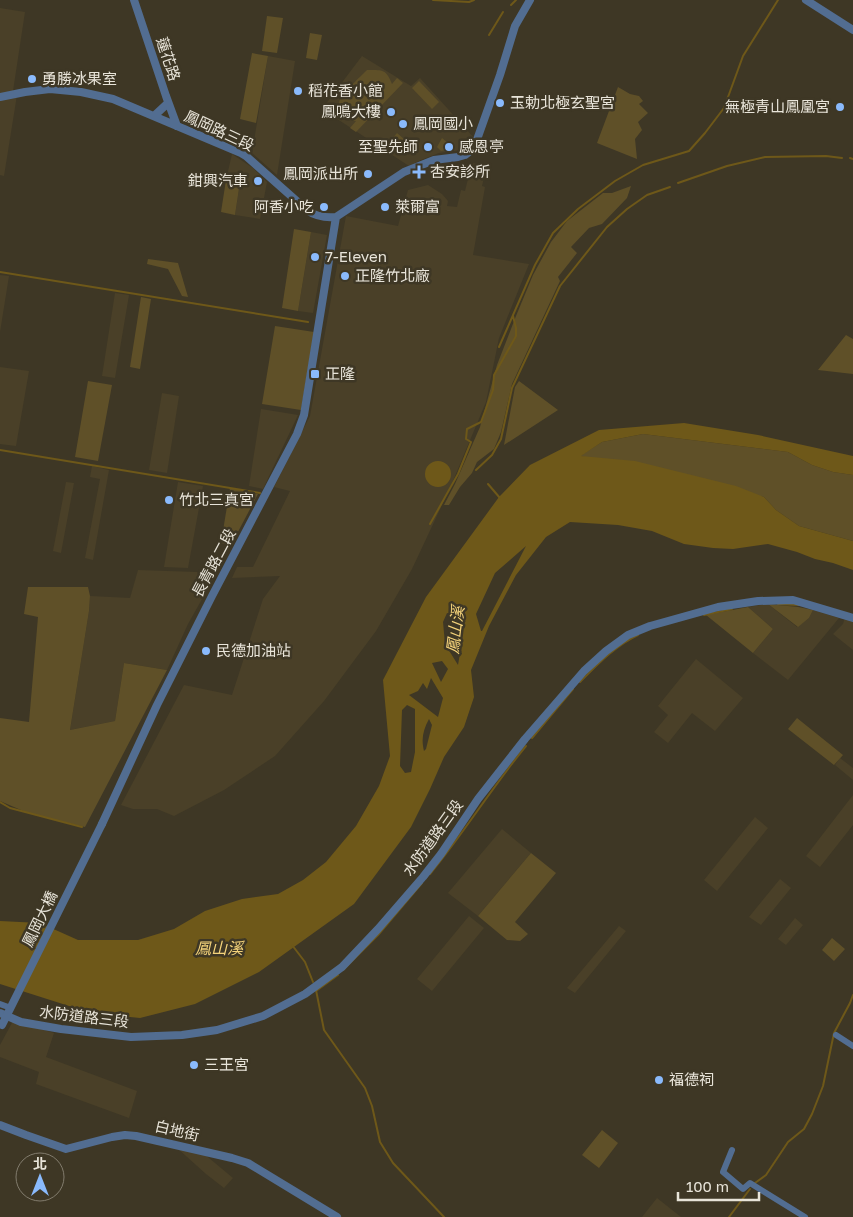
<svg xmlns="http://www.w3.org/2000/svg" width="853" height="1217" viewBox="0 0 853 1217" font-family="'Golos Text','Noto Sans TC',sans-serif">
	<style>
		.built { fill: #4a4028 }
		.green { fill: #5f5028 }
		.water { fill: #6e5819; fill-rule: evenodd }
		.lines { fill: none; stroke-linecap: round; stroke-linejoin: round }
		.stream { stroke: #6e5819; stroke-width: 2 }
		.minor { stroke: #526d91; stroke-width: 6 }
		.tertiary { stroke: #526d91; stroke-width: 8 }
		.tertiary-bridge { stroke: #526d91; stroke-width: 8 }
		.poi-dot { fill: #8abafc; stroke: #3e3725; stroke-width: 2 }
		.labels { text-anchor: middle; stroke-width: 5; stroke-linejoin: round; paint-order: stroke }
		.street-label { font-size: 15px; fill: #e8e4d9; stroke: #3e3725 }
		.poi-label { font-size: 15px; fill: #e8e4d9; stroke: #3e3725; text-anchor: start }
		.water-label { font-size: 16px; font-style: italic; fill: #f4d37a; stroke: #3e3725 }
	</style>
	<rect width="100%" height="100%" fill="#3e3725"/>
	<!-- built -->
	<path class="built" d="M 0,8 L 25,12 L 13,91 L 0,94 Z
		M 268,56 L 295,61 L 277,175 L 252,153 Z
		M 362,56 L 411,86 L 420,78 L 475,139 L 471,146 L 461,150 L 439,153 L 421,160 L 409,166 L 322,109 Z
		M 17,95 L 4,176 L 0,175 L 0,99 Z
		M 232,154 L 253,168 L 267,182 L 260,219 L 235,215 L 240,182 L 226,180 Z
		M 472,163 L 487,165 L 482,186 L 485,187 L 473,255 L 529,264 L 499,338 L 486,402 L 450,488 L 412,569 L 376,631 L 324,701 L 275,756 L 224,790 L 174,816 L 157,809 L 133,809 L 121,805 L 184,685 L 232,695 L 263,599 L 280,576 L 232,578 L 237,567 L 253,567 L 290,491 L 274,487 L 310,416 L 346,216 L 398,226 L 408,190 L 428,185 L 442,194 L 448,201 L 447,206 L 457,207 L 461,190 L 465,191 Z
		M 311,232 L 327,235 L 313,313 L 298,311 Z
		M 0,275 L 9,276 L 0,332 Z
		M 115,293 L 129,295 L 115,378 L 102,376 Z
		M 0,367 L 29,371 L 16,446 L 0,444 Z
		M 162,393 L 179,396 L 167,473 L 149,470 Z
		M 261,409 L 298,415 L 263,489 L 249,486 Z
		M 92,466 L 109,470 L 93,560 L 85,558 L 100,479 L 90,477 Z
		M 66,482 L 74,483 L 61,553 L 53,551 Z
		M 178,482 L 203,486 L 188,568 L 164,567 Z
		M 138,570 L 197,572 L 215,576 L 188,624 L 167,670 L 124,663 L 115,721 L 70,730 L 89,611 L 90,596 L 130,598 Z
		M 768,604 L 797,627 L 809,618 L 813,610 L 839,618 L 788,680 L 753,653 L 773,629 L 748,607 Z
		M 845,617 L 853,620 L 853,650 L 833,634 L 843,624 Z
		M 696,659 L 743,698 L 715,731 L 692,713 L 668,743 L 654,732 L 668,715 L 658,706 Z
		M 840,758 L 853,768 L 853,780 L 835,765 Z
		M 853,795 L 853,825 L 820,867 L 806,856 Z
		M 755,817 L 768,828 L 717,891 L 704,880 Z
		M 502,829 L 531,853 L 478,916 L 448,893 Z
		M 780,879 L 791,888 L 761,925 L 749,917 Z
		M 469,916 L 484,928 L 432,991 L 417,979 Z
		M 795,918 L 803,925 L 786,945 L 778,939 Z
		M 619,926 L 626,931 L 575,993 L 567,988 Z
		M 13,1021 L 54,1033 L 46,1057 L 137,1091 L 129,1118 L 36,1084 L 39,1072 L 0,1057 L 0,1045 Z
		M 176,1147 L 203,1153 L 233,1178 L 224,1188 L 206,1174 Z
		M 657,1198 L 681,1217 L 642,1217 Z"/>
	<!-- green -->
	<path class="green" d="M 267,16 L 283,18 L 277,53 L 262,51 Z
		M 310,33 L 322,35 L 317,60 L 306,58 Z
		M 252,53 L 268,56 L 256,123 L 240,119 Z
		M 367,70 C 383,70 386,69 392,84 L 397,78 L 403,83 L 356,132 L 350,128 L 356,121 C 343,120 333,109 342,96 C 349,87 359,78 367,70 Z
		M 419,81 L 439,102 L 432,109 L 412,88 Z
		M 618,87 L 630,94 L 639,96 L 643,101 L 639,104 L 648,113 L 638,122 L 642,130 L 635,139 L 637,159 L 597,143 Z
		M 397,133 L 405,140 L 396,150 L 388,144 Z
		M 442,138 L 454,148 L 441,151 L 437,147 Z
		M 226,180 L 240,182 L 235,215 L 221,212 Z
		M 631,186 L 627,198 L 602,224 L 589,228 L 571,247 L 577,253 L 558,277 L 560,281 L 512,384 L 501,432 L 494,449 L 477,462 L 472,473 L 460,487 L 449,505 L 444,505 L 455,484 L 480,427 L 497,365 L 516,316 L 533,275 L 551,242 L 567,221 L 603,193 L 612,193 Z
		M 294,229 L 311,232 L 298,311 L 282,308 Z
		M 148,259 L 178,263 L 188,297 L 182,296 L 168,269 L 147,264 Z
		M 141,297 L 151,299 L 140,369 L 130,367 Z
		M 275,326 L 314,332 L 301,410 L 262,404 Z
		M 846,335 L 853,339 L 853,374 L 818,370 Z
		M 88,381 L 112,385 L 98,461 L 75,457 Z
		M 519,381 L 558,410 L 504,445 L 515,387 Z
		M 643,434 L 788,452 L 812,465 L 833,472 L 853,475 L 853,541 L 799,526 L 776,510 L 764,497 L 580,456 L 602,442 Z
		M 230,488 L 258,494 L 231,545 L 221,543 Z
		M 28,587 L 88,587 L 90,596 L 89,611 L 70,730 L 115,721 L 124,663 L 167,670 L 85,827 L 28,813 L 0,801 L 0,718 L 29,722 L 38,617 L 24,614 Z
		M 768,604 L 798,607 L 813,610 L 809,618 L 798,627 Z
		M 748,607 L 773,629 L 753,653 L 706,615 Z
		M 797,718 L 843,755 L 834,765 L 788,729 Z
		M 531,853 L 556,873 L 515,922 L 528,934 L 520,941 L 507,940 L 478,916 Z
		M 832,938 L 845,949 L 834,961 L 822,950 Z
		M 602,1130 L 618,1143 L 599,1168 L 582,1155 Z"/>
	<!-- water -->
	<path class="water" d="M 684,423 L 758,435 L 853,456 L 853,475 L 833,472 L 812,465 L 788,452 L 643,434 L 602,442 L 581,456 L 635,461 L 736,486 L 764,497 L 776,510 L 799,526 L 853,541 L 853,570 L 833,563 L 815,559 L 797,552 L 768,544 L 733,549 L 713,548 L 684,544 L 652,531 L 618,525 L 570,522 L 546,537 L 516,575 L 489,626 L 471,670 L 474,697 L 464,727 L 444,757 L 430,789 L 411,827 L 354,904 L 259,972 L 195,1004 L 140,1018 L 91,1013 L 0,984 L 0,921 L 40,923 L 78,940 L 138,940 L 174,929 L 205,911 L 242,899 L 278,894 L 303,880 L 326,862 L 356,826 L 379,786 L 390,756 L 383,680 L 426,597 L 499,497 L 530,465 L 599,430 ZM 526,546 L 482,631 L 481,631 L 476,614 L 495,573 ZM 447,613 L 453,614 C 462,634 462,644 458,665 L 445,644 L 443,622 ZM 442,661 L 448,669 L 441,682 L 432,663 ZM 431,678 L 443,698 L 438,717 L 409,695 L 418,691 L 423,683 L 427,689 ZM 407,705 L 415,709 L 415,752 L 411,772 L 405,773 L 400,766 L 402,710 ZM 429,719 L 432,725 L 426,749 L 424,751 C 421,739 423,730 429,719 Z
		M425 474a13 13 0 1 1 26 0a13 13 0 1 1-26 0Z"/>
	<g class="lines">
		<!-- stream -->
		<path class="stream" d="M 433,0 L 469,2 L 474,0
			M 511,5 L 516,0
			M 489,35 L 503,12
			M 850,158 L 853,159
			M 678,183 L 727,166 L 765,157 L 826,156 L 842,158
			M 0,272 L 308,322
			M 499,347 L 535,265 L 553,233 L 578,209 L 615,181 L 643,165 L 689,151 L 705,133 L 724,108 L 743,56 L 778,0
			M 0,450 L 260,493
			M 476,470 L 492,455 L 501,439 L 512,388 L 560,286 L 607,227 L 627,209 L 647,195 L 670,187
			M 488,484 L 500,498
			M 430,524 L 458,474 L 471,442 L 466,439 L 467,429 L 481,422 L 493,390 L 494,375 L 516,336 L 516,328 L 513,316
			M 778,604 L 799,605
			M 704,615 L 732,609
			M 580,682 C 597,665 616,645 638,635
			M 532,738 L 573,689
			M 0,802 L 10,808 L 82,827
			M 430,874 C 464,833 492,787 526,746
			M 292,945 L 305,962 L 313,982
			M 343,970 L 378,935 L 422,883
			M 316,990 L 324,1030 L 365,1088 L 372,1106 L 380,1142 L 393,1163 L 444,1217
			M 316,991 L 338,975
			M 755,1183 L 766,1175 L 788,1142 L 804,1129 L 812,1114 L 823,1086 L 834,1033 L 850,1003 L 853,995
			M 729,1217 L 750,1189"/>
		<!-- minor -->
		<path class="minor" d="M 0,1004 L 11,1008
			M 836,1035 L 853,1046
			M 732,1150 L 723,1172 L 743,1189 L 750,1183 L 805,1217"/>
		<!-- tertiary -->
		<path class="tertiary" d="M 134,0 L 166,96 L 177,126
			M 806,0 L 853,30
			M 0,97 L 25,92 L 50,89 L 81,92 L 113,99 L 241,153 L 246,156 L 308,211 C 317,217 325,218 336,217 L 404,172 L 434,160 L 458,157 L 465,155 L 474,148 L 500,75 L 515,26 L 530,0
			M 154,116 L 168,103
			M 102,824 L 157,705 L 212,596 L 297,434 L 304,415 L 336,217
			M 0,1013 L 21,1022 L 61,1029 L 131,1037 L 182,1035 L 217,1030 L 263,1016 L 305,994 L 342,967 L 378,929 L 423,877 L 441,854 L 478,799 L 525,739 L 584,671 L 606,651 L 628,635 L 650,626 L 718,607 L 758,601 L 793,600 L 853,618
			M 0,1125 L 26,1135 L 66,1149 L 112,1137 L 125,1135 L 136,1136 L 232,1158 L 248,1163 L 337,1217"/>
		<!-- tertiary-bridge -->
		<path class="tertiary-bridge" d="M 2,1025 L 102,824"/>
	</g>
	<!-- markers -->
	<g class="poi-dot">
		<circle cx="32" cy="79" r="5"/>
		<circle cx="298" cy="91" r="5"/>
		<circle cx="500" cy="103" r="5"/>
		<circle cx="840" cy="107" r="5"/>
		<circle cx="391" cy="112" r="5"/>
		<circle cx="403" cy="124" r="5"/>
		<circle cx="428" cy="147" r="5"/>
		<circle cx="449" cy="147" r="5"/>
		<path d="M416.5 164.5h5v5h5v5h-5v5h-5v-5h-5v-5h5z"/>
		<circle cx="368" cy="174" r="5"/>
		<circle cx="258" cy="181" r="5"/>
		<circle cx="324" cy="207" r="5"/>
		<circle cx="385" cy="207" r="5"/>
		<circle cx="315" cy="257" r="5"/>
		<circle cx="345" cy="276" r="5"/>
		<rect x="310" y="369" width="10" height="10" rx="2.5"/>
		<circle cx="169" cy="500" r="5"/>
		<circle cx="206" cy="651" r="5"/>
		<circle cx="194" cy="1065" r="5"/>
		<circle cx="659" cy="1080" r="5"/>
	</g>
	<g class="labels">
		<!-- street labels -->
		<g class="street-label">
			<text transform="translate(168 59) rotate(72)" y="5">蓮花路</text>
			<text transform="translate(219 131) rotate(25)" y="5">鳳岡路三段</text>
			<text transform="translate(214 563) rotate(-62)" y="5">長青路二段</text>
			<text transform="translate(433 838) rotate(-54)" y="5">水防道路三段</text>
			<text transform="translate(40 919) rotate(-64)" y="5">鳳岡大橋</text>
			<text transform="translate(84 1017) rotate(7)" y="5">水防道路三段</text>
			<text transform="translate(177 1131) rotate(13)" y="5">白地街</text>
		</g>
		<!-- poi labels -->
		<g class="poi-label">
			<text x="42" y="84">勇勝冰果室</text>
			<text x="308" y="96">稻花香小館</text>
			<text x="510" y="108">玉勅北極玄聖宮</text>
			<text x="830" y="112" text-anchor="end">無極青山鳳凰宮</text>
			<text x="381" y="117" text-anchor="end">鳳鳴大樓</text>
			<text x="413" y="129">鳳岡國小</text>
			<text x="418" y="152" text-anchor="end">至聖先師</text>
			<text x="459" y="152">感恩亭</text>
			<text x="430" y="177">杏安診所</text>
			<text x="358" y="179" text-anchor="end">鳳岡派出所</text>
			<text x="248" y="186" text-anchor="end">鉗興汽車</text>
			<text x="314" y="212" text-anchor="end">阿香小吃</text>
			<text x="395" y="212">萊爾富</text>
			<text x="325" y="262">7-Eleven</text>
			<text x="355" y="281">正隆竹北廠</text>
			<text x="325" y="379">正隆</text>
			<text x="179" y="505">竹北三真宮</text>
			<text x="216" y="656">民德加油站</text>
			<text x="204" y="1070">三王宮</text>
			<text x="669" y="1085">福德祠</text>
		</g>
		<!-- water labels -->
		<g class="water-label">
			<text transform="translate(455 630) rotate(-83)" y="6">鳳山溪</text>
			<text x="219" y="954">鳳山溪</text>
		</g>
	</g>
	<!-- north arrow -->
	<g transform="translate(40 1177)"><circle r="24" fill="#3e3725" stroke="#827c6d"/>
	<path d="M0-4L9 19L0 12L-9 19Z" fill="#8abafc"/>
	<text y="-8" font-size="14" font-weight="bold" text-anchor="middle" fill="#e8e4d9">北</text>
	</g>
	<!-- scale -->
	<path d="M678 1192v8h81v-8" fill="none" stroke="#e8e4d9" stroke-width="2.5"/>
	<text x="686" y="1192" font-size="15" fill="#e8e4d9" stroke="#3e3725" stroke-width="4" paint-order="stroke">100 m</text>
</svg>
